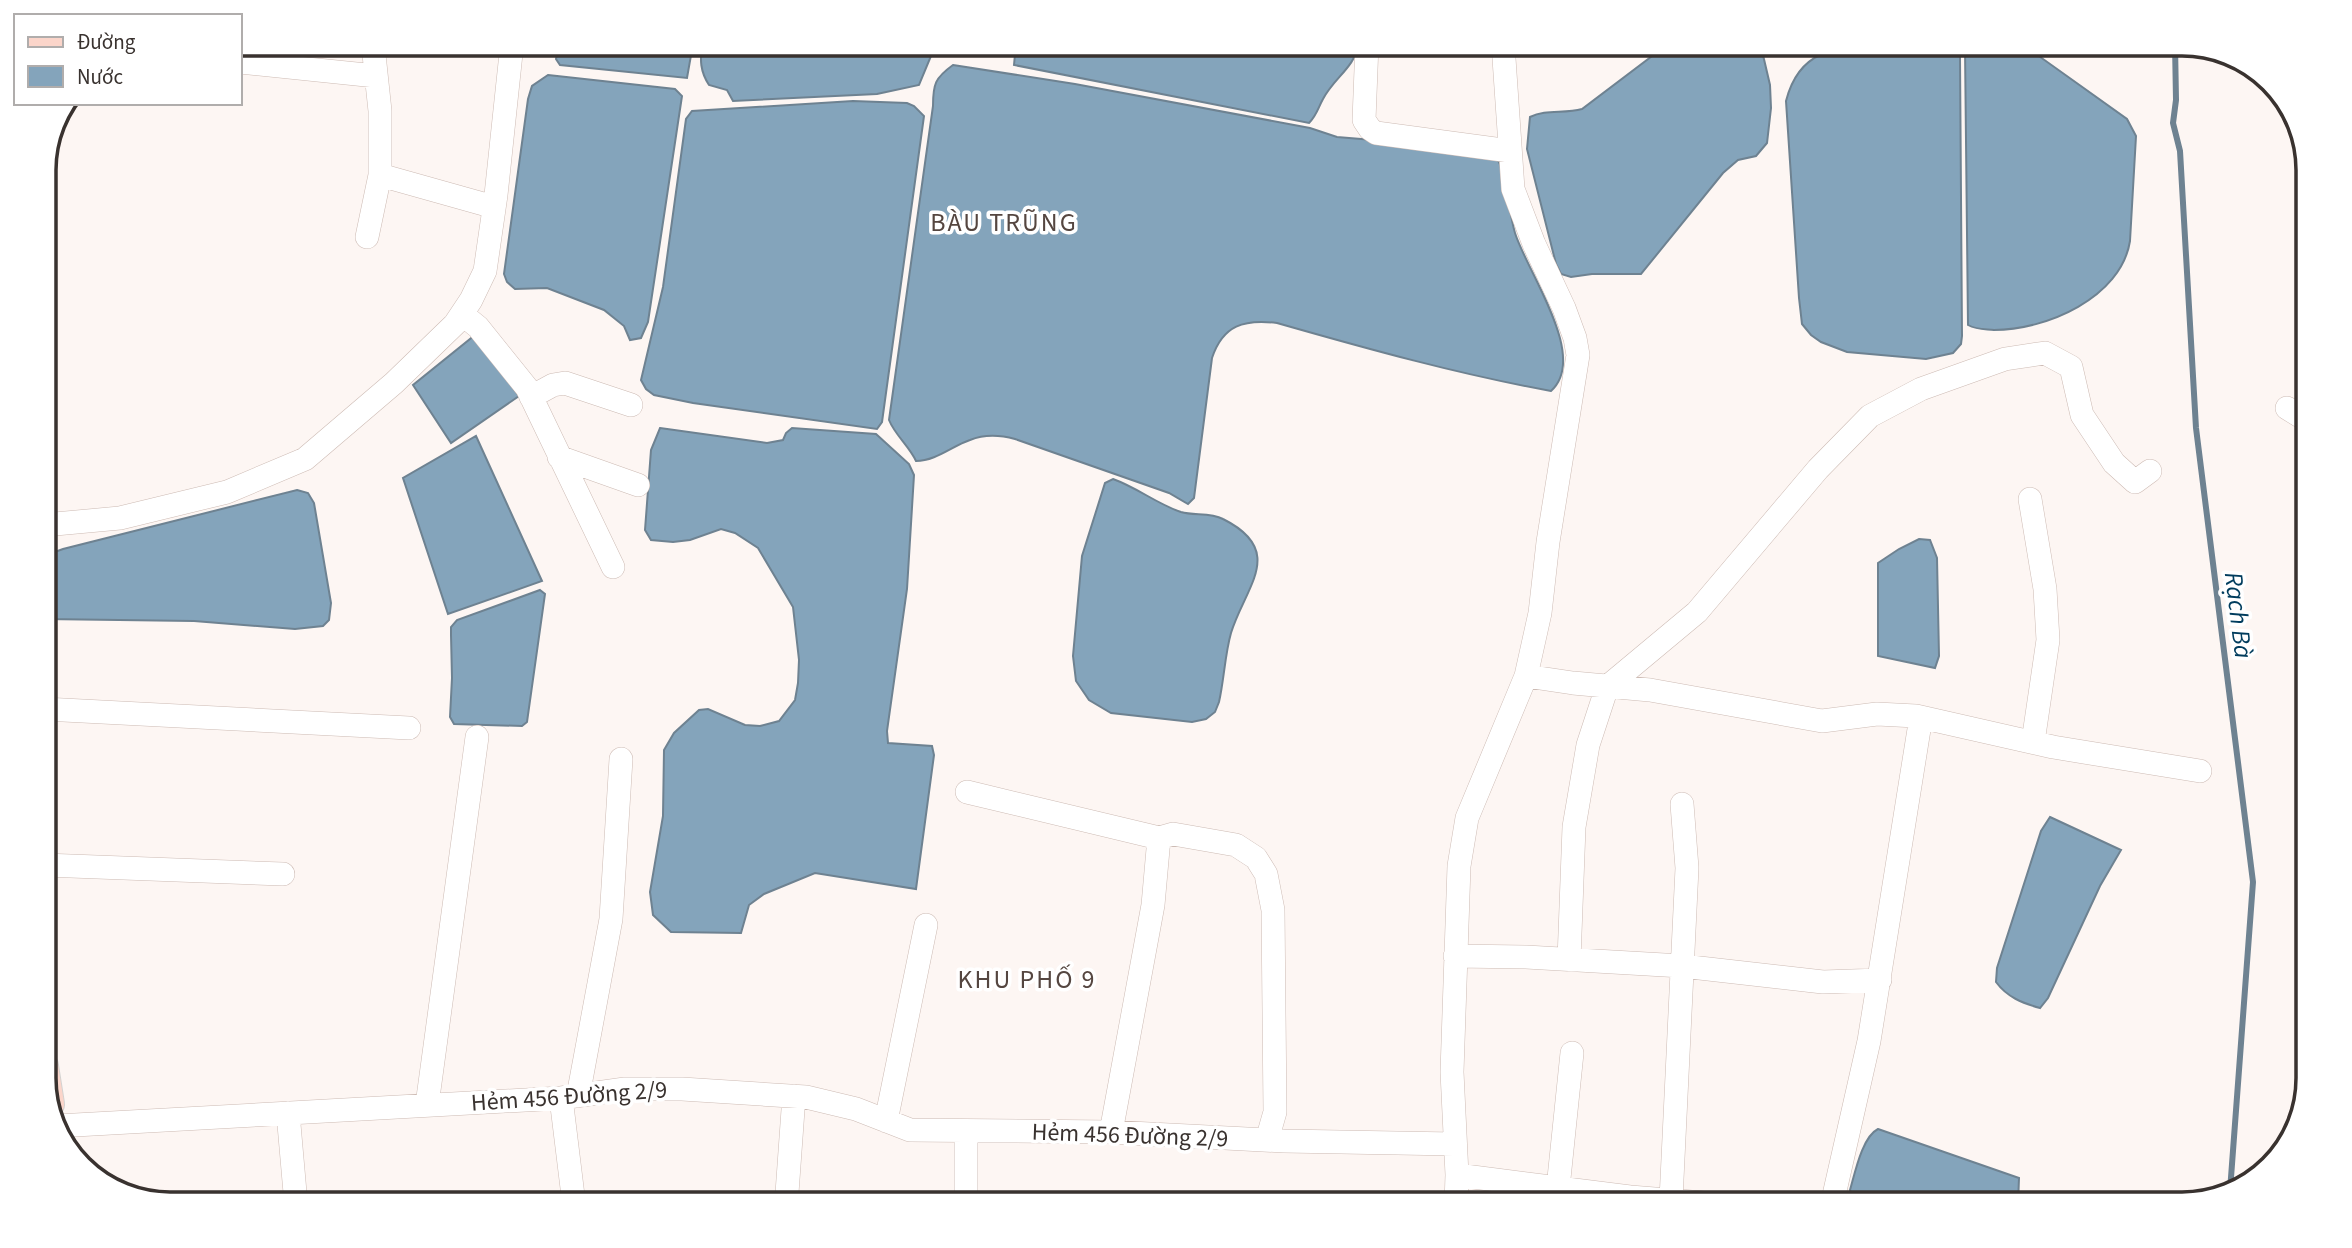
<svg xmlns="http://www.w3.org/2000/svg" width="2352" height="1248" viewBox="0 0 2352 1248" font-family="'Source Sans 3',sans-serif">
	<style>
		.water { fill: #84a4bb; stroke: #6e8291; stroke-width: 2 }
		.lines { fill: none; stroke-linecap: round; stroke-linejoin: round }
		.stream { stroke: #6e8291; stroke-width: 6 }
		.minor-casing { stroke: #cdbbb4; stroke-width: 24 }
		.major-casing { stroke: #d3d2d1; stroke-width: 30 }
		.minor { stroke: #fff; stroke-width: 23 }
		.major { stroke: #fbd5ca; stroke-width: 28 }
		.labels { text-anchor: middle; stroke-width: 7; stroke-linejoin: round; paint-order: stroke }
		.street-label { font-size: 24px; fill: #39322f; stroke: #fff }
		.neighbourhood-label { font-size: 26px; letter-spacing: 2px; fill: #554640; stroke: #fff }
		.water-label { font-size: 26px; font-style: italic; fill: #003c5d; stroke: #fff }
		.rim { fill: none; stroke: #39322f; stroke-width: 3.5 }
	</style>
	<rect width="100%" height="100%" fill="#fdf6f3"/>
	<!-- water -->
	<path class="water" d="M 559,44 L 693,44 L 687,78 L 560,65 L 556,59 Z
		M 702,44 L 936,44 L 919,85 L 877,94 L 733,101 L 727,90 L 709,85 C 700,71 700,60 702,44 Z
		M 1016,44 L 1359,44 C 1354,68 1334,78 1323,99 C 1318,108 1317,115 1309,123 L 1014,65 Z
		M 1668,44 L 1755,44 L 1763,55 L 1770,85 L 1771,108 L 1767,143 L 1756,156 L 1738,160 L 1723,173 L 1641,274 L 1592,274 L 1571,277 L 1561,274 L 1556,264 L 1527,149 L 1530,117 C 1546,109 1564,114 1582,109 Z
		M 1905,44 L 1954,44 L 1960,57 L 1962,336 L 1961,344 L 1953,353 L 1926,359 L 1847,352 L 1821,342 L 1811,335 L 1802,324 L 1799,298 L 1786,101 C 1802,38 1852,49 1905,44 Z
		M 1970,44 L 2019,44 L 2029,49 L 2127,119 L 2136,136 L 2130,241 C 2121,298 2046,330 1994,330 C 1984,329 1977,330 1968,325 L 1965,48 Z
		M 953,65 L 1075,84 L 1310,128 L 1337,137 L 1446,146 L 1498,160 C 1509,183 1508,209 1515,233 C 1527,272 1589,357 1551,391 C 1458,374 1368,349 1277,323 C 1244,319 1223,325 1212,358 L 1194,498 L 1188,504 L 1169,493 L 1015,439 C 1000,435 985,434 970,440 C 952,446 936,461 916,461 C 909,446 895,435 889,420 L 933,106 C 933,84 935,78 953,65 Z
		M 548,75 L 675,89 L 682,96 L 648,322 L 641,338 L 630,340 L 624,326 L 604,310 L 547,288 L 515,289 L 507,282 L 504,274 L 528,99 L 532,86 Z
		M 853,101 L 907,103 L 914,106 L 924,116 L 882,422 L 877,429 L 693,403 L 654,395 L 646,389 L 641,380 L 663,287 L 686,119 L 692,111 Z
		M 475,335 L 519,396 L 451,443 L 413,385 Z
		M 660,428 L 767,443 L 783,440 L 786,433 L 792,428 L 876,434 L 909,464 L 914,475 L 907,589 L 887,731 L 888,743 L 932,746 L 934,755 L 916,889 L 815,873 L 764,894 L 749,905 L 741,933 L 671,932 L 653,915 L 650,892 L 663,816 L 664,750 L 674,733 L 699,710 L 708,709 L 745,725 L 760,726 L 779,721 L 795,700 L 798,683 L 799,660 L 793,607 L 758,548 L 735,533 L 721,529 L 690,540 L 673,542 L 651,540 L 645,530 L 651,450 Z
		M 476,436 L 542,581 L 448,614 L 403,478 Z
		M 1113,479 C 1138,488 1157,504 1181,512 C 1194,516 1210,512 1223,519 C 1287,551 1245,587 1231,633 C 1225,654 1224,680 1219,702 L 1215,712 L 1206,719 L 1192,722 L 1111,713 L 1089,700 L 1076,681 L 1073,656 L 1082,556 L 1105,483 Z
		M 297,490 L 308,493 L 314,503 L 331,603 L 329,620 L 323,626 L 295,629 L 194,621 L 44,619 L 44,556 L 63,549 Z
		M 1919,539 L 1930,540 L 1937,558 L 1939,656 L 1935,668 L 1878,656 L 1878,563 L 1899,549 Z
		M 540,590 L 545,594 L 527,722 L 522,726 L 454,724 L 450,717 L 452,678 L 451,635 L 451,627 L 457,620 Z
		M 2050,817 L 2121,850 L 2100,886 L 2048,998 L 2040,1008 C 2022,1003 2007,997 1996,982 L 1997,968 L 2041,831 Z
		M 1878,1129 L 2019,1178 L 2018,1204 L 1855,1203 L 1850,1190 C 1855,1173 1862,1137 1878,1129 Z"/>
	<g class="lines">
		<!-- stream -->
		<path class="stream" d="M 2175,44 L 2176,100 L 2173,123 L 2180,151 L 2196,428 L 2253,882 L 2230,1191"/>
		<!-- minor casing -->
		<g class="minor-casing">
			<path id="minor" d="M 1367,44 L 1364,120 L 1370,129 L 1376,133 L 1510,151
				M 240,62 L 376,76
				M 380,175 L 494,207
				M 367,237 L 380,175 L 380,111 L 373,45
				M 462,314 L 478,327 L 527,388 L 613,567
				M 531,397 L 553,385 L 565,383 L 631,405
				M 2287,408 L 2308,421
				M 559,457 L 638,485
				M 2030,499 L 2045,589 L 2048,640 L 2033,742
				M 44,525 L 120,518 L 227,492 L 305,459 L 394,383 L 455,324 L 471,300 L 485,271 L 496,195 L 512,44
				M 1526,676 L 1573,683 L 1650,690 L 1822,721 L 1877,714 L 1916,716 L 2053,747 L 2200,771
				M 44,709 L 409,728
				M 967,792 L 1159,838 L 1173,834 L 1236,845 L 1256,858 L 1266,874 L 1273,910 L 1275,1112 L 1267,1140
				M 44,865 L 283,874
				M 1455,956 L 1526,957 L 1682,966 L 1823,982 L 1880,980
				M 1569,960 L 1574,827 L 1588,745 L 1607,687 L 1697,612 L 1818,469 L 1870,416 L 1921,389 L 2005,359 L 2045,353 L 2071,367 L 2082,415 L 2114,463 L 2135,482 L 2150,471
				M 578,1096 L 611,919 L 621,759
				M 561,1098 L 574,1204
				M 427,1105 L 477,737
				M 288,1113 L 296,1204
				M 886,1121 L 926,925
				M 57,1126 L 561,1098 L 625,1089 L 682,1089 L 806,1097 L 856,1109 L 910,1130 L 1111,1132 L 1284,1141 L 1454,1144
				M 966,1131 L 966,1204
				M 1111,1132 L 1153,905 L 1159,838
				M 1457,1175 L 1630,1197 L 1716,1204
				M 1558,1188 L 1572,1053
				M 1671,1200 L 1687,868 L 1682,804
				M 789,1204 L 787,1193 L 794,1096
				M 1456,1204 L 1457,1175 L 1452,1072 L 1459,866 L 1467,818 L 1526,676 L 1540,613 L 1548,542 L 1578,355 L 1575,338 L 1564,308 L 1534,244 L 1513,189 L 1503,44
				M 1832,1204 L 1869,1041 L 1921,717"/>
		</g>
		<!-- major casing -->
		<g class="major-casing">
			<path id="major" d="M 44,1066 L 50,1104"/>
		</g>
		<!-- minor -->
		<use href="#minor" class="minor"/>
		<!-- major -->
		<use href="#major" class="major"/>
	</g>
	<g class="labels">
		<!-- street labels -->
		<g class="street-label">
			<text transform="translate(569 1096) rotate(-4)" y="8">Hẻm 456 Đường 2/9</text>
			<text transform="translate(1130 1135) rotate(2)" y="8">Hẻm 456 Đường 2/9</text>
		</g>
		<!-- neighbourhood labels -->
		<g class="neighbourhood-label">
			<text x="1004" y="231">BÀU TRŨNG</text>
			<text x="1027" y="988">KHU PHỐ 9</text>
		</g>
		<!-- water labels -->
		<g class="water-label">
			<text transform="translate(2239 615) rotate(83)" y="9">Rạch Bà</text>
		</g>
	</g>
	<!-- crop -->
	<path d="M0 0H2352V1248H0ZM170 56H2182A114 114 0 0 1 2296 170V1078A114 114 0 0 1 2182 1192H170A114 114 0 0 1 56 1078V170A114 114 0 0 1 170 56Z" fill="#fff" fill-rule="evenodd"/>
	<path class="rim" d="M170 56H2182A114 114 0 0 1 2296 170V1078A114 114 0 0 1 2182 1192H170A114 114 0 0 1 56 1078V170A114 114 0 0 1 170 56Z"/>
	<!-- legend -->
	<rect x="14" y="14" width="228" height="91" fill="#ffffff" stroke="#b0adac" stroke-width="2"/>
	<rect x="28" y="37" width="35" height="10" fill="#fbd5ca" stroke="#b0adac" stroke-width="2"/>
	<text x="77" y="49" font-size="21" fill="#39322f">Đường</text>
	<rect x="28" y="66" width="35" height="21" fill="#84a4bb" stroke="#b0adac" stroke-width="2"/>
	<text x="77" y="84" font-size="21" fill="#39322f">Nước</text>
</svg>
